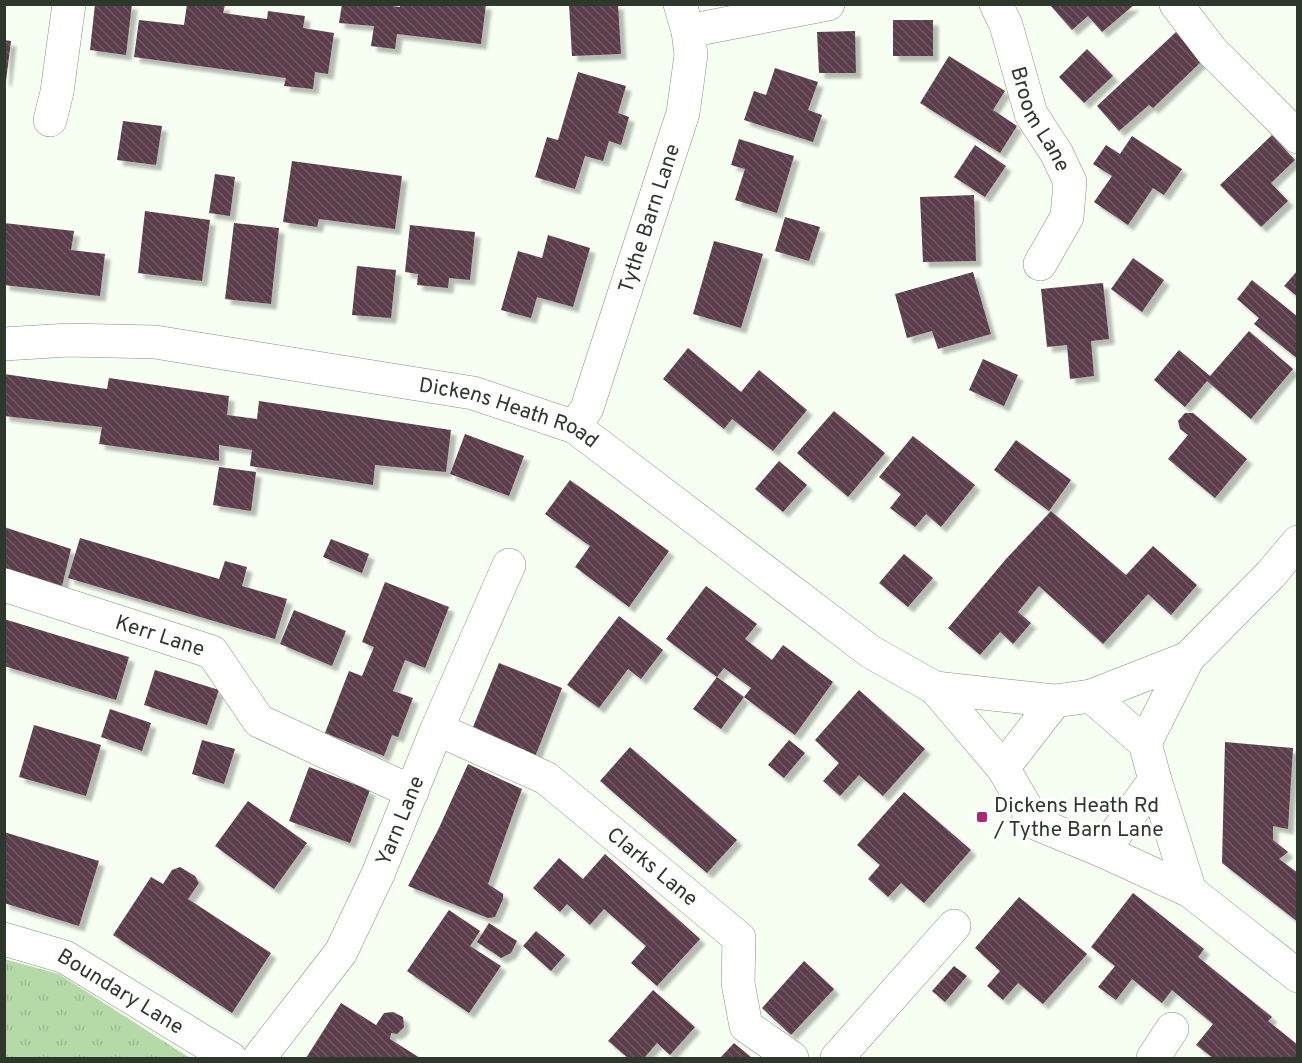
<svg xmlns="http://www.w3.org/2000/svg" width="1302" height="1063" viewBox="0 0 1302 1063" font-family="Overpass,sans-serif">
	<style>
		.park { fill: url(#park-tufts) }
		.building { fill: url(#building-back-hatch); filter: url(#shadow) }
		.lines { fill: none; stroke-linecap: round; stroke-linejoin: round }
		.minor-casing { stroke: #7e9376; stroke-width: 34 }
		.minor { stroke: #fff; stroke-width: 33 }
		.poi-dot { fill: #aa2772; stroke: #fff; stroke-width: 2 }
		.labels { text-anchor: middle; stroke-width: 6; stroke-linejoin: round; paint-order: stroke }
		.street-label { font-size: 21px; fill: #2e372b; stroke: #fff }
		.poi-label { font-size: 21px; fill: #2e372b; stroke: #fff; text-anchor: start }
	</style>
	<defs>
		<pattern id="park-tufts" width="24" height="20" patternUnits="userSpaceOnUse" patternTransform="scale(1.5)"><rect width="24" height="20" fill="#b6daa7"/><path d="M3 7l-1-3M5 7V3M7 7l1-3M15 17l-1-3M17 17v-4M19 17l1-3" fill="none" stroke="#9dbc90"/></pattern>
		<pattern id="building-back-hatch" width="6" height="6" patternUnits="userSpaceOnUse" patternTransform="scale(1.5)"><rect width="6" height="6" fill="#5c3d4b"/><path d="M-1 5l2 2M0 0l6 6M5-1l2 2" fill="none" stroke="#705862"/></pattern>
		<filter id="shadow"><feDropShadow dx="5.5" dy="5.5" stdDeviation="1.5" flood-color="#0004"/></filter>
	</defs>
	<rect width="100%" height="100%" fill="#f6fff2"/>
	<!-- park -->
	<path class="park" d="M 4,959 L 59,974 L 190,1058 L 5,1058 Z"/>
	<!-- building -->
	<path class="building" d="M 95,4 L 132,4 L 126,55 L 90,50 Z
		M 187,4 L 225,5 L 223,13 L 267,19 L 268,11 L 305,16 L 303,28 L 334,33 L 328,74 L 315,72 L 313,89 L 284,86 L 286,78 L 134,57 L 139,20 L 184,25 Z
		M 342,4 L 378,4 L 400,7 L 400,4 L 486,4 L 481,44 L 397,34 L 395,49 L 371,46 L 374,26 L 339,23 Z
		M 569,4 L 618,4 L 621,54 L 572,56 Z
		M 1050,5 L 1134,5 L 1102,32 L 1088,16 L 1072,30 Z
		M 893,20 L 933,20 L 933,56 L 893,56 Z
		M 855,31 L 856,73 L 819,73 L 817,32 Z
		M 1176,32 L 1203,60 L 1153,108 L 1149,105 L 1119,131 L 1097,106 Z
		M 4,40 L 11,41 L 6,81 L 4,81 Z
		M 1087,49 L 1113,76 L 1084,103 L 1059,77 Z
		M 949,56 L 1005,91 L 993,110 L 1017,126 L 1000,153 L 920,103 Z
		M 775,68 L 818,82 L 808,110 L 822,115 L 813,142 L 744,120 L 754,91 L 766,95 Z
		M 578,72 L 626,86 L 618,113 L 629,117 L 621,145 L 609,141 L 603,161 L 585,156 L 575,189 L 535,177 L 547,137 L 558,140 Z
		M 123,121 L 162,126 L 156,165 L 117,160 Z
		M 1272,135 L 1295,160 L 1271,183 L 1288,201 L 1261,227 L 1220,185 Z
		M 1132,136 L 1182,169 L 1164,195 L 1153,188 L 1128,225 L 1094,202 L 1112,176 L 1093,164 L 1106,145 L 1120,154 Z
		M 739,139 L 794,156 L 777,213 L 735,200 L 745,169 L 731,165 Z
		M 975,145 L 1006,166 L 985,197 L 954,177 Z
		M 292,161 L 402,176 L 395,229 L 319,219 L 317,227 L 283,222 Z
		M 215,174 L 235,177 L 230,216 L 209,213 Z
		M 974,195 L 976,261 L 923,262 L 920,197 Z
		M 145,211 L 210,220 L 202,281 L 138,273 Z
		M 785,217 L 820,227 L 809,261 L 775,251 Z
		M 4,223 L 74,231 L 71,250 L 105,254 L 100,296 L 4,285 Z
		M 234,223 L 279,228 L 271,304 L 225,299 Z
		M 410,225 L 475,232 L 470,280 L 449,278 L 448,288 L 417,285 L 418,274 L 405,272 Z
		M 548,235 L 590,248 L 573,307 L 537,297 L 531,318 L 501,310 L 518,251 L 542,258 Z
		M 714,241 L 763,254 L 741,328 L 693,314 Z
		M 1133,258 L 1164,280 L 1142,312 L 1111,289 Z
		M 357,266 L 396,270 L 391,318 L 352,315 Z
		M 1298,270 L 1298,297 L 1284,286 Z
		M 973,272 L 991,334 L 938,349 L 932,331 L 907,338 L 895,294 Z
		M 1252,280 L 1298,317 L 1298,359 L 1254,324 L 1259,318 L 1237,299 Z
		M 1103,283 L 1109,339 L 1091,341 L 1094,376 L 1070,379 L 1067,345 L 1047,347 L 1041,289 Z
		M 1249,331 L 1293,369 L 1251,419 L 1207,381 L 1185,407 L 1154,380 L 1179,350 L 1210,376 Z
		M 688,348 L 741,392 L 759,370 L 807,410 L 773,451 L 732,419 L 724,429 L 663,379 Z
		M 983,359 L 1018,375 L 1004,406 L 969,390 Z
		M 4,374 L 107,389 L 109,378 L 229,396 L 227,415 L 257,419 L 259,401 L 451,430 L 446,472 L 375,465 L 373,485 L 250,466 L 252,450 L 219,445 L 219,461 L 99,444 L 102,427 L 4,416 Z
		M 834,411 L 885,453 L 848,497 L 797,453 Z
		M 1185,413 L 1193,413 L 1247,459 L 1215,498 L 1168,459 L 1188,435 L 1180,429 L 1178,421 Z
		M 465,434 L 524,456 L 509,496 L 450,474 Z
		M 913,436 L 975,485 L 941,527 L 926,514 L 915,527 L 890,508 L 901,494 L 879,477 Z
		M 1016,440 L 1071,480 L 1049,511 L 994,470 Z
		M 779,461 L 807,485 L 783,512 L 755,489 Z
		M 219,467 L 256,472 L 251,511 L 213,505 Z
		M 570,480 L 669,551 L 629,607 L 575,567 L 590,546 L 545,514 Z
		M 1051,511 L 1126,575 L 1153,546 L 1197,585 L 1171,615 L 1148,594 L 1103,644 L 1039,586 L 1018,612 L 1031,623 L 1013,644 L 1000,632 L 980,655 L 948,628 L 1006,559 Z
		M 4,527 L 71,549 L 62,586 L 4,568 Z
		M 80,538 L 219,579 L 225,561 L 247,567 L 242,586 L 287,599 L 275,639 L 68,578 Z
		M 331,539 L 369,554 L 362,573 L 323,557 Z
		M 904,554 L 933,578 L 908,607 L 879,583 Z
		M 385,582 L 449,607 L 425,668 L 405,660 L 393,691 L 413,698 L 398,737 L 392,735 L 384,756 L 325,733 L 349,671 L 362,676 L 374,647 L 362,642 Z
		M 706,586 L 757,624 L 745,639 L 772,660 L 783,645 L 833,682 L 795,735 L 744,697 L 751,688 L 724,668 L 717,677 L 744,697 L 721,729 L 693,709 L 717,677 L 666,639 Z
		M 294,610 L 346,631 L 332,666 L 280,644 Z
		M 619,616 L 663,650 L 641,679 L 628,669 L 599,708 L 567,685 Z
		M 4,619 L 129,657 L 116,700 L 4,666 Z
		M 499,663 L 562,688 L 535,757 L 471,732 Z
		M 155,670 L 219,690 L 207,725 L 144,705 Z
		M 859,690 L 925,749 L 883,796 L 859,775 L 840,796 L 823,781 L 839,763 L 815,740 Z
		M 110,709 L 151,723 L 142,751 L 101,737 Z
		M 34,725 L 101,745 L 86,796 L 19,777 Z
		M 202,740 L 235,749 L 224,784 L 192,774 Z
		M 789,740 L 805,753 L 784,778 L 768,765 Z
		M 1225,742 L 1293,748 L 1288,829 L 1273,826 L 1273,840 L 1288,852 L 1279,859 L 1298,873 L 1298,922 L 1222,863 Z
		M 630,747 L 737,840 L 707,873 L 600,781 Z
		M 468,764 L 522,789 L 488,884 L 503,894 L 503,899 L 495,917 L 488,918 L 408,886 L 438,830 Z
		M 309,767 L 370,790 L 350,843 L 289,821 Z
		M 904,792 L 971,850 L 924,903 L 901,883 L 888,897 L 868,879 L 880,865 L 857,845 Z
		M 248,801 L 307,843 L 274,889 L 215,846 Z
		M 4,832 L 99,861 L 79,926 L 4,903 Z
		M 605,854 L 700,939 L 657,986 L 631,963 L 646,946 L 604,909 L 590,925 L 567,904 L 560,912 L 533,888 L 559,858 L 583,879 Z
		M 180,867 L 195,876 L 199,883 L 188,899 L 271,953 L 232,1013 L 113,935 L 151,877 L 163,884 L 172,870 Z
		M 1133,893 L 1204,949 L 1198,957 L 1272,1017 L 1268,1021 L 1298,1045 L 1298,1058 L 1213,1058 L 1196,1045 L 1213,1024 L 1172,990 L 1162,1003 L 1132,979 L 1116,1000 L 1098,987 L 1115,966 L 1091,947 Z
		M 1019,897 L 1087,954 L 1043,1004 L 1018,983 L 1003,1000 L 987,986 L 1000,971 L 975,948 Z
		M 449,910 L 480,931 L 470,946 L 501,966 L 469,1013 L 407,971 Z
		M 489,923 L 517,941 L 511,953 L 501,958 L 477,942 Z
		M 536,931 L 565,955 L 551,971 L 523,946 Z
		M 804,961 L 834,989 L 791,1035 L 762,1008 Z
		M 954,966 L 967,976 L 945,1002 L 932,991 Z
		M 653,990 L 695,1027 L 670,1055 L 657,1043 L 644,1058 L 628,1058 L 608,1041 Z
		M 341,1003 L 376,1025 L 384,1013 L 393,1012 L 403,1017 L 404,1027 L 397,1034 L 391,1033 L 390,1039 L 420,1058 L 306,1058 Z
		M 734,1043 L 752,1058 L 720,1058 Z"/>
	<g class="lines">
		<!-- minor casing -->
		<g class="minor-casing">
			<g id="minor">
				<path id="s1" d="M 996,4 L 1006,25 L 1031,114 L 1057,154 L 1070,182 L 1067,217 L 1040,264"/>
				<path d="M 1176,4 L 1212,51 L 1298,137"/>
				<path d="M 688,31 L 828,4"/>
				<path d="M 50,120 L 57,92 L 69,4"/>
				<path id="s2" d="M 4,344 L 69,340 L 155,342 L 473,393 L 575,427 L 871,652 L 935,688 L 1003,768"/>
				<path id="s3" d="M 575,427 L 587,408 L 683,113 L 691,55 L 688,31 L 680,4"/>
				<path id="s4" d="M 4,585 L 212,652 L 259,721 L 412,792"/>
				<path d="M 935,688 L 1055,701 L 1091,696 L 1145,743 L 1155,780 L 1103,851 L 1035,823 L 1003,768 L 1055,701"/>
				<path d="M 1091,696 L 1188,658"/>
				<path id="s5" d="M 437,729 L 546,778 L 739,938 L 738,983 L 746,1026 L 792,1058"/>
				<path d="M 1145,743 L 1188,658 L 1271,574 L 1298,542"/>
				<path d="M 1155,780 L 1190,891"/>
				<path d="M 1103,851 L 1190,891 L 1298,976"/>
				<path id="s6" d="M 4,939 L 65,957 L 230,1058"/>
				<path id="s7" d="M 259,1058 L 341,952 L 378,874 L 437,729 L 509,565"/>
				<path d="M 837,1058 L 954,926"/>
				<path d="M 1153,1058 L 1172,1029"/>
			</g>
		</g>
		<!-- minor -->
		<use href="#minor" class="minor"/>
	</g>
	<!-- markers -->
	<rect class="poi-dot" x="976" y="811" width="12" height="12" rx="3"/>
	<g class="labels">
		<!-- street labels -->
		<g class="street-label">
			<text dy="7" stroke="none"><textPath href="#s1" startOffset="124">Broom Lane</textPath></text>
			<text dy="7" stroke="none"><textPath href="#s3" startOffset="222">Tythe Barn Lane</textPath></text>
			<text dy="7" stroke="none"><textPath href="#s2" startOffset="513">Dickens Heath Road</textPath></text>
			<text dy="7" stroke="none"><textPath href="#s4" startOffset="164">Kerr Lane</textPath></text>
			<text dy="7" stroke="none"><textPath href="#s7" startOffset="278">Yarn Lane</textPath></text>
			<text dy="7" stroke="none"><textPath href="#s5" startOffset="258">Clarks Lane</textPath></text>
			<text dy="7" stroke="none"><textPath href="#s6" startOffset="129">Boundary Lane</textPath></text>
		</g>
		<!-- poi labels -->
		<g class="poi-label">
			<text x="994" y="812">Dickens Heath Rd<tspan x="994" dy="24">/ Tythe Barn Lane</tspan></text>
		</g>
	</g>
	<!-- border -->
	<rect width="1302" height="1063" fill="none" stroke="#2e372b" stroke-width="12"/>
</svg>
